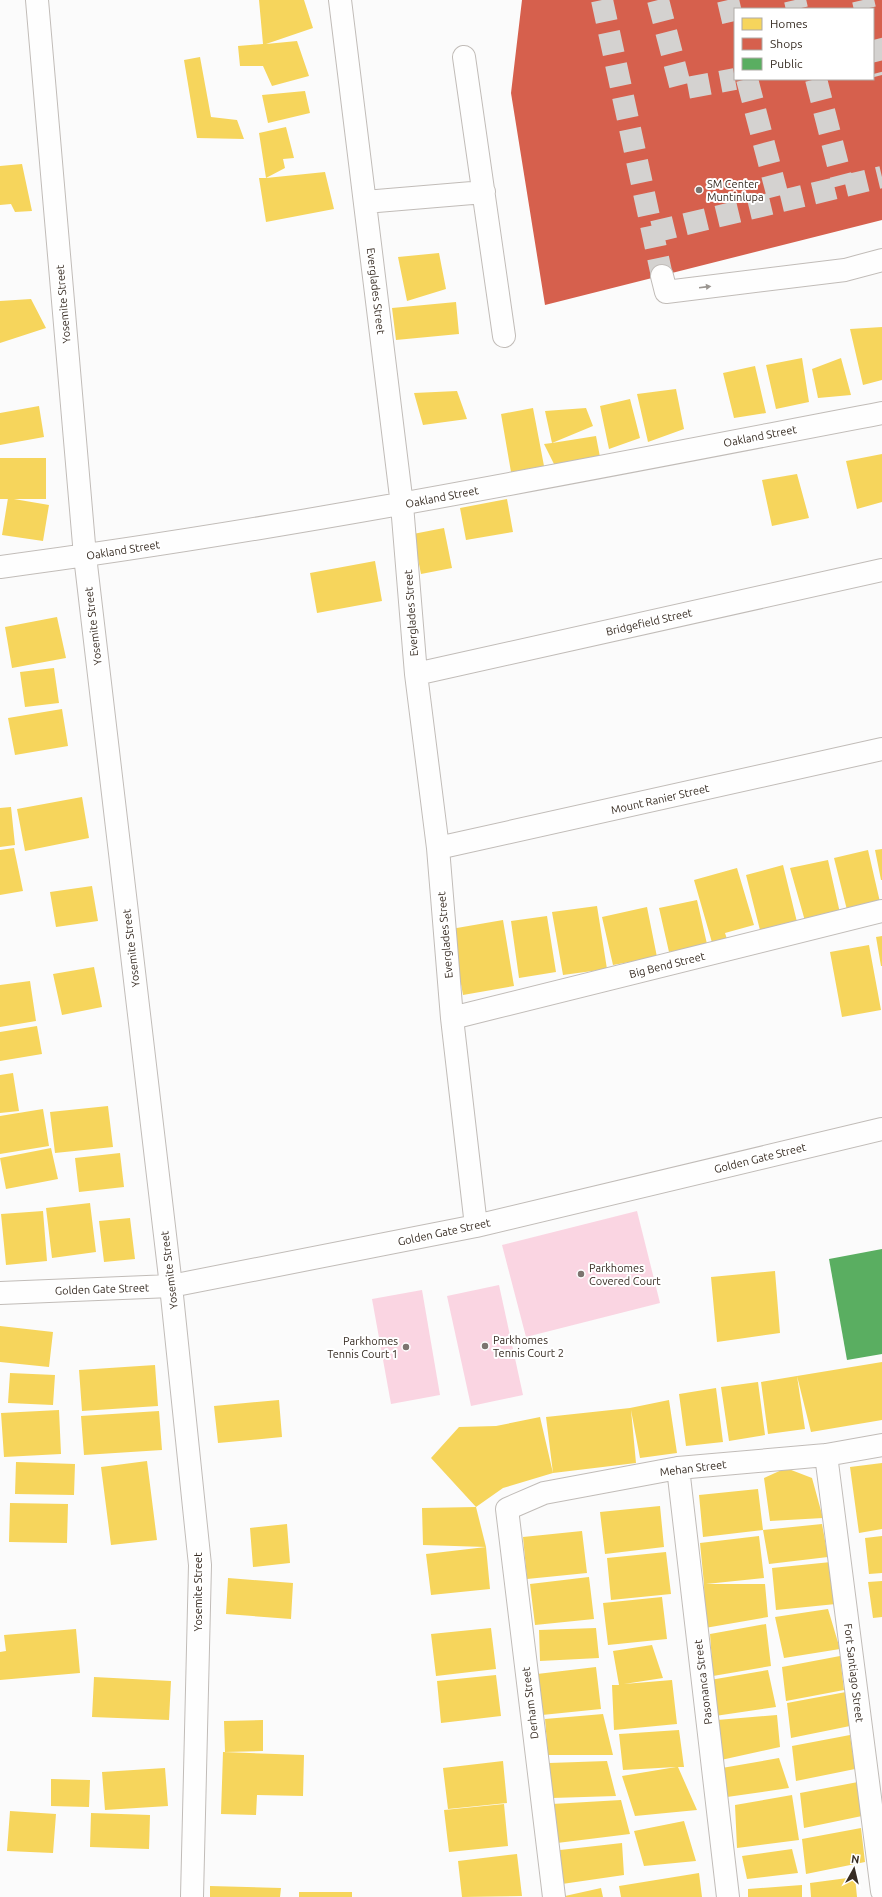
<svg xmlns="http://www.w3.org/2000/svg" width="882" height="1897" viewBox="0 0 882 1897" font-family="Ubuntu,sans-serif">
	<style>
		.green { fill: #fad5e2 }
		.homes { fill: #f6d55c }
		.shops { fill: #d6604d; fill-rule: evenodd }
		.public { fill: #5aae61 }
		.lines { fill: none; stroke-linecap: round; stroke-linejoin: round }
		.minor-tunnel { stroke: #d4d2d0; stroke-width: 22; stroke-dasharray: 22 11; stroke-linecap: butt }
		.minor-casing { stroke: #c1bcb8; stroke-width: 24 }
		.minor { stroke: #fefefe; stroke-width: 22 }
		.oneway { fill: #9a9590 }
		.poi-dot { fill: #7c746f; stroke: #fff; stroke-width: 1.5 }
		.labels { text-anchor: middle; stroke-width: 4; stroke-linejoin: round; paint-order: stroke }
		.poi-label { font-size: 11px; fill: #372c23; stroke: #fff; text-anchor: start }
		.street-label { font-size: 11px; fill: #372c23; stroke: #fff }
	</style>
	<rect width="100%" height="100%" fill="#fbfbfb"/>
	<!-- green -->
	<path class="green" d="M 637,1211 L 660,1303 L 526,1337 L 502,1245 Z
		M 499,1285 L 523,1395 L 471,1406 L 447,1296 Z
		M 422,1290 L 440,1395 L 391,1404 L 372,1299 Z"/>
	<!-- homes -->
	<path class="homes" d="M 259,0 L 304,0 L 313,28 L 266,44 L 297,41 L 309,76 L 272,86 L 263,66 L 240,66 L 238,46 L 263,44 Z
		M 200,57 L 211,117 L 237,120 L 244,139 L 197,138 L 184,60 Z
		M 305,91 L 310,113 L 268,123 L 262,95 Z
		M 286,127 L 294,158 L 283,159 L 285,168 L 266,178 L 325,172 L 334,209 L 266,222 L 259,178 L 266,178 L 259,133 Z
		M 22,164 L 32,211 L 15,212 L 11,204 L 0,205 L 0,166 Z
		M 439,253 L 446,289 L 407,301 L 398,257 Z
		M 31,299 L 46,328 L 0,343 L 0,301 Z
		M 456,302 L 459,334 L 396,340 L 392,308 Z
		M 882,327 L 882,380 L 863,385 L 850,329 Z
		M 802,358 L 809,402 L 776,409 L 766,365 Z
		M 841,358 L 851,395 L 818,398 L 812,369 Z
		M 755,366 L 766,413 L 734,418 L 723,373 Z
		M 676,389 L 684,429 L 648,442 L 637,394 Z
		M 457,391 L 467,419 L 423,425 L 414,393 Z
		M 630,399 L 640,438 L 609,449 L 600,406 Z
		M 39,406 L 44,437 L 0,445 L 0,413 Z
		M 533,408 L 544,466 L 511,472 L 501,414 Z
		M 586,408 L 593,426 L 552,443 L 596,436 L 600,457 L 555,466 L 544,444 L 552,443 L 545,411 Z
		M 882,454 L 882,502 L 857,509 L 846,461 Z
		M 0,458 L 46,458 L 46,499 L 0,499 Z
		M 797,474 L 809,518 L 772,526 L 762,480 Z
		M 8,498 L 49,505 L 43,541 L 2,535 Z
		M 507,499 L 513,532 L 466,540 L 460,508 Z
		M 444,528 L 452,568 L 421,574 L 413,534 Z
		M 375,561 L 382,601 L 317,613 L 310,573 Z
		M 57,617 L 66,658 L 12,668 L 5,627 Z
		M 54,668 L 59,703 L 25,707 L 20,672 Z
		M 62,709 L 68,746 L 15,755 L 8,718 Z
		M 82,797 L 89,838 L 25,851 L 17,809 Z
		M 11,807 L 15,845 L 0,847 L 0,808 Z
		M 14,848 L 23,891 L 0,895 L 0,850 Z
		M 882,849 L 882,880 L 881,880 L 875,850 Z
		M 868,850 L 880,902 L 847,910 L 834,858 Z
		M 828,860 L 840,913 L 805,921 L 790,868 Z
		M 783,865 L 798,926 L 761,934 L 746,875 Z
		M 737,868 L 754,925 L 725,933 L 728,942 L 713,946 L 694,880 Z
		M 92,886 L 98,921 L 56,927 L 50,892 Z
		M 697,900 L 707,944 L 669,952 L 659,908 Z
		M 597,906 L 607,969 L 563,975 L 552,912 Z
		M 647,907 L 657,957 L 613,965 L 602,917 Z
		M 547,916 L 556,972 L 519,978 L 511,921 Z
		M 503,920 L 514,986 L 463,995 L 451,929 Z
		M 882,936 L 882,966 L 881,966 L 876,937 Z
		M 869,945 L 881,1010 L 842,1017 L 830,952 Z
		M 94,967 L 102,1007 L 62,1015 L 53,974 Z
		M 30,981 L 36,1021 L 0,1027 L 0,985 Z
		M 37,1026 L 42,1054 L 0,1061 L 0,1032 Z
		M 13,1073 L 19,1111 L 0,1113 L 0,1075 Z
		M 108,1106 L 113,1147 L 55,1153 L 50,1112 Z
		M 43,1109 L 49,1146 L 0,1154 L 0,1116 Z
		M 51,1148 L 58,1179 L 6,1189 L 0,1158 Z
		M 120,1153 L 124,1187 L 79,1192 L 75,1158 Z
		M 90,1203 L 96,1252 L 52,1258 L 46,1208 Z
		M 43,1211 L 47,1261 L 6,1265 L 1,1214 Z
		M 130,1218 L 135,1259 L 104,1262 L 99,1221 Z
		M 775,1271 L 780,1333 L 717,1342 L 711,1277 Z
		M 0,1326 L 53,1332 L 49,1367 L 0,1362 Z
		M 882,1362 L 882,1420 L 811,1432 L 797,1376 L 805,1429 L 768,1434 L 761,1382 Z
		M 155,1365 L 158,1406 L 82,1411 L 79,1370 Z
		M 10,1373 L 55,1375 L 53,1405 L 8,1403 Z
		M 758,1382 L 765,1435 L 729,1441 L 721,1387 Z
		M 716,1388 L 723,1442 L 686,1446 L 679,1394 Z
		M 279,1400 L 282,1437 L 218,1443 L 214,1406 Z
		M 669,1400 L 677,1453 L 640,1458 L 631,1410 L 636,1463 L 553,1473 L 546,1417 L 630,1408 Z
		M 59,1410 L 61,1454 L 4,1457 L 1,1413 Z
		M 159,1411 L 162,1450 L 84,1455 L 81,1416 Z
		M 540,1417 L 553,1473 L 503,1488 L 476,1507 L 431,1458 L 459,1427 L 496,1426 Z
		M 147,1461 L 157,1540 L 111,1545 L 101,1467 Z
		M 16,1462 L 75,1464 L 74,1495 L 15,1494 Z
		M 882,1463 L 882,1529 L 859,1533 L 850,1467 Z
		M 786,1468 L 812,1478 L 823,1518 L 770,1521 L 764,1478 Z
		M 758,1489 L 763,1530 L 703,1537 L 699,1495 Z
		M 10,1503 L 68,1504 L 67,1543 L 9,1542 Z
		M 660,1506 L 664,1547 L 605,1554 L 600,1512 Z
		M 476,1507 L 486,1547 L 490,1589 L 431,1595 L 426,1554 L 486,1547 L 423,1545 L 422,1508 Z
		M 287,1524 L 290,1563 L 253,1567 L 250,1528 Z
		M 822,1524 L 828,1557 L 769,1564 L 763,1530 Z
		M 582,1531 L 587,1573 L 527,1579 L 523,1537 Z
		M 759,1536 L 764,1578 L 706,1584 L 765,1584 L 768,1617 L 705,1628 L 704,1584 L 700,1543 Z
		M 882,1536 L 882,1573 L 869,1574 L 865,1538 Z
		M 666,1552 L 671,1594 L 611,1600 L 607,1558 Z
		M 831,1562 L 836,1604 L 776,1610 L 772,1568 Z
		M 589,1577 L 594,1619 L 535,1625 L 530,1584 Z
		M 228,1578 L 293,1583 L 291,1619 L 226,1614 Z
		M 882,1581 L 882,1617 L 873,1618 L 868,1582 Z
		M 662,1597 L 667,1639 L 608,1645 L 603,1603 Z
		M 828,1609 L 840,1649 L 784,1658 L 775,1617 Z
		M 766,1624 L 771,1666 L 713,1676 L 710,1634 Z
		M 491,1628 L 496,1669 L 436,1676 L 431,1634 Z
		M 596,1628 L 599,1658 L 540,1661 L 539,1630 Z
		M 76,1629 L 80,1673 L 0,1680 L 0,1652 L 6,1651 L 4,1635 Z
		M 652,1645 L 663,1678 L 624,1684 L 672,1680 L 677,1724 L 614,1730 L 612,1685 L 619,1685 L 613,1651 Z
		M 840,1656 L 844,1690 L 786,1701 L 782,1667 Z
		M 596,1667 L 601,1709 L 542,1715 L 537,1674 Z
		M 768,1670 L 776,1707 L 715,1716 L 710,1680 Z
		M 496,1675 L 501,1716 L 441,1723 L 437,1681 Z
		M 94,1677 L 171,1681 L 169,1720 L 92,1717 Z
		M 846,1692 L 850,1726 L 791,1738 L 787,1703 Z
		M 603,1714 L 613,1755 L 548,1755 L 545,1719 Z
		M 777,1715 L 780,1747 L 721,1760 L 717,1720 Z
		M 263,1720 L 263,1751 L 225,1752 L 224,1721 Z
		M 679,1730 L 684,1767 L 678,1767 L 697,1810 L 635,1816 L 622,1776 L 676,1767 L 623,1770 L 619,1734 Z
		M 850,1735 L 855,1769 L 796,1781 L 792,1746 Z
		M 223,1752 L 304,1755 L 303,1796 L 257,1795 L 256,1815 L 221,1814 Z
		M 779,1758 L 789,1788 L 727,1797 L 722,1768 Z
		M 503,1761 L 507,1803 L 448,1809 L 443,1768 Z
		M 607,1761 L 616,1796 L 552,1798 L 549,1763 Z
		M 165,1768 L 168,1806 L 105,1810 L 102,1772 Z
		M 51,1779 L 90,1780 L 89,1807 L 51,1806 Z
		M 858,1782 L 862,1816 L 804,1828 L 800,1793 Z
		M 792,1795 L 799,1840 L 737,1848 L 735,1805 Z
		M 621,1800 L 630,1834 L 557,1843 L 552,1804 Z
		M 504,1804 L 508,1846 L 449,1852 L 444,1810 Z
		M 10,1811 L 56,1814 L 53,1853 L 7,1851 Z
		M 91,1813 L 150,1815 L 149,1849 L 90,1847 Z
		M 684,1821 L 696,1861 L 644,1866 L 634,1831 Z
		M 861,1828 L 865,1862 L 806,1874 L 802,1839 Z
		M 622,1843 L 624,1875 L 562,1884 L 560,1850 Z
		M 792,1849 L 798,1873 L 747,1879 L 742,1856 Z
		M 517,1854 L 522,1896 L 462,1897 L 458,1861 Z
		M 699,1873 L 702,1897 L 621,1897 L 619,1886 Z
		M 855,1877 L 857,1897 L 811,1897 L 810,1883 Z
		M 802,1885 L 802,1897 L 748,1897 L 748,1889 Z
		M 210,1886 L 281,1888 L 280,1897 L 210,1897 Z
		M 601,1888 L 603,1897 L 565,1897 L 565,1896 Z
		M 299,1892 L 352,1892 L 352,1897 L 299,1897 Z"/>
	<!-- shops -->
	<path class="shops" d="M 522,0 L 882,0 L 882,220 L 545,305 L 511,93 ZM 735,9 L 873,9 L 873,79 L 735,79 Z"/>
	<!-- public -->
	<path class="public" d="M 882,1249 L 882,1354 L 847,1360 L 829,1259 Z"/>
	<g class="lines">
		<!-- minor-tunnel -->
		<path class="minor-tunnel" d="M 602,0 L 662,276
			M 658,0 L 681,89 L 735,79
			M 728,0 L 735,30
			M 795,0 L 797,9
			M 863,0 L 865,9
			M 873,40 L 882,75
			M 747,79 L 779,201
			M 816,79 L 843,185
			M 653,232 L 882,177"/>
		<!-- minor casing -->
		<g class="minor-casing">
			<path id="minor" d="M 37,0 L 85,556 L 171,1286 L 200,1565 L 192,1897
				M 340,0 L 402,505 L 416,674 L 438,848 L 452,1018 L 476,1226
				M 464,57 L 504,336
				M 365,202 L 484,192
				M 662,276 L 666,292 L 845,270 L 882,260
				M 0,567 C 296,528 589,469 882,413
				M 416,674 L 882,570
				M 438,848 L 882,749
				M 452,1018 L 882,911
				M 0,1293 L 171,1286 L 476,1226 L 882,1129
				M 826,1455 L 882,1891
				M 678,1468 L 728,1897
				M 554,1897 L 507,1509 L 544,1493 L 678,1468 L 826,1455 L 882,1445"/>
		</g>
		<!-- minor -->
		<use href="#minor" class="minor"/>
	</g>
	<!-- one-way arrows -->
	<defs><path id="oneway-solid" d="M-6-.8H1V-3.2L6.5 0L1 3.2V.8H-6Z"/></defs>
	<use class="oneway" href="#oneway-solid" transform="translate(705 287) rotate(-7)"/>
	<!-- markers -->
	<g class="poi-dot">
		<circle cx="699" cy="190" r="4"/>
		<circle cx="581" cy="1274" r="4"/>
		<circle cx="485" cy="1346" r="4"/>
		<circle cx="406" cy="1347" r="4"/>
	</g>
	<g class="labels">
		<!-- poi labels -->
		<g class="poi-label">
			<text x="707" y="188">SM Center<tspan x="707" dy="13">Muntinlupa</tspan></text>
			<text x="589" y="1272">Parkhomes<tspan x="589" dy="13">Covered Court</tspan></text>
			<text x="493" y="1344">Parkhomes<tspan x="493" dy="13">Tennis Court 2</tspan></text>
			<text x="398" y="1345" text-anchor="end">Parkhomes<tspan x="398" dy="13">Tennis Court 1</tspan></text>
		</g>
		<!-- street labels -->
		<g class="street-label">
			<text transform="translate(376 291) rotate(83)" y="4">Everglades Street</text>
			<text transform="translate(63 304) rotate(-95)" y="4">Yosemite Street</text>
			<text transform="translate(760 436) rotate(-11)" y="4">Oakland Street</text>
			<text transform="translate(442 497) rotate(-11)" y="4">Oakland Street</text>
			<text transform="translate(123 550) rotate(-9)" y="4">Oakland Street</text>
			<text transform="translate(411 613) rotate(-94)" y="4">Everglades Street</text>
			<text transform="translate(649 622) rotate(-13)" y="4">Bridgefield Street</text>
			<text transform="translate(93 626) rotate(-97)" y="4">Yosemite Street</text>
			<text transform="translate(660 799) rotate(-13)" y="4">Mount Ranier Street</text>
			<text transform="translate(445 935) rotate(-95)" y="4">Everglades Street</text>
			<text transform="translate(131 948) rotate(-97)" y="4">Yosemite Street</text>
			<text transform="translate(667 965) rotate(-14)" y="4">Big Bend Street</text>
			<text transform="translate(760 1158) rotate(-14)" y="4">Golden Gate Street</text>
			<text transform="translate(444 1232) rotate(-12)" y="4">Golden Gate Street</text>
			<text transform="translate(169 1270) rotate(-97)" y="4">Yosemite Street</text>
			<text transform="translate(102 1289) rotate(-2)" y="4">Golden Gate Street</text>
			<text transform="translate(693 1468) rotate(-7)" y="4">Mehan Street</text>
			<text transform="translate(198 1592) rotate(-90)" y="4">Yosemite Street</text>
			<text transform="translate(854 1673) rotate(83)" y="4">Fort Santiago Street</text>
			<text transform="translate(703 1682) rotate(-97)" y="4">Pasonanca Street</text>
			<text transform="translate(530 1703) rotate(-97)" y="4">Derham Street</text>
		</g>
	</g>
	<!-- legend -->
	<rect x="734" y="8" width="140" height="72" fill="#ffffff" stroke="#afaba7"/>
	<rect x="742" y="18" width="20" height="12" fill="#f6d55c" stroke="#afaba7"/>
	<text x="770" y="28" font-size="12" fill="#372c23">Homes</text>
	<rect x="742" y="38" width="20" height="12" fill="#d6604d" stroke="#afaba7"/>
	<text x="770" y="48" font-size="12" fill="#372c23">Shops</text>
	<rect x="742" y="58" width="20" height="12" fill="#5aae61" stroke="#afaba7"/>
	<text x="770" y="68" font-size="12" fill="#372c23">Public</text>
	<!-- north arrow -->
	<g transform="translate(854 1869) rotate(8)" stroke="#ffffff" stroke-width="3" paint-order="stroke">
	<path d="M0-3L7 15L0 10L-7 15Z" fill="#372c23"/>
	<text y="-6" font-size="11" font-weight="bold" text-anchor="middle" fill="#372c23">N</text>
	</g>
</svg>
